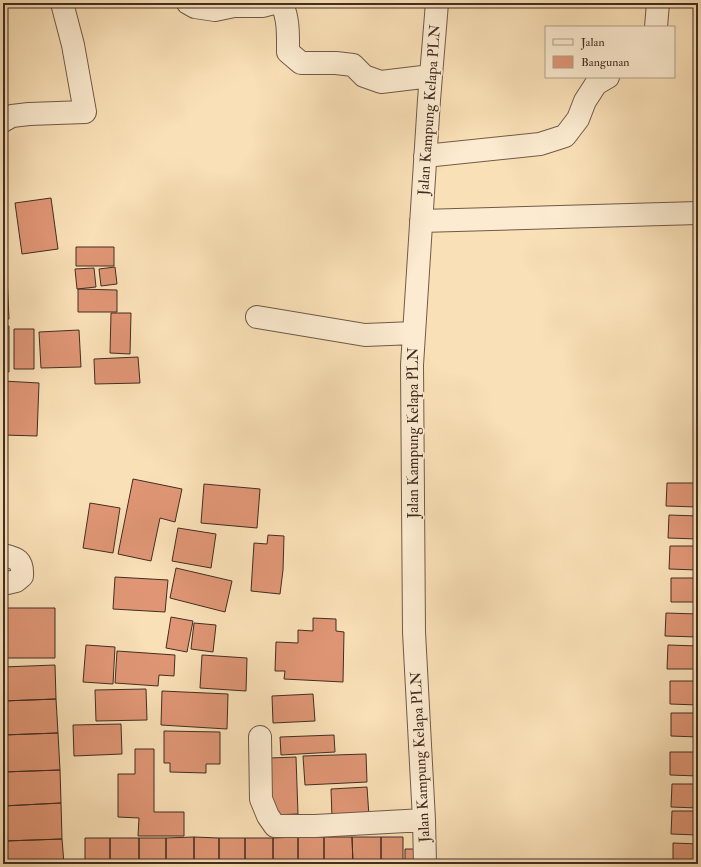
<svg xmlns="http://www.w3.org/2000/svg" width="701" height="867" viewBox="0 0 701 867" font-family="'IM FELL Double Pica',serif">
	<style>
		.building { fill: #e09675; stroke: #422d23 }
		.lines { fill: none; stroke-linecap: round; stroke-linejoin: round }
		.minor-casing { stroke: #705a48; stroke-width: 24 }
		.minor { stroke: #fcebd0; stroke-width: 22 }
		.labels { text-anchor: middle; stroke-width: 3.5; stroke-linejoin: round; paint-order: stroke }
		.street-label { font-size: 15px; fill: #422d23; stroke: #fcebd0 }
	</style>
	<rect width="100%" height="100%" fill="#fae0b7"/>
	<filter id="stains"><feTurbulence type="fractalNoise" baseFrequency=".005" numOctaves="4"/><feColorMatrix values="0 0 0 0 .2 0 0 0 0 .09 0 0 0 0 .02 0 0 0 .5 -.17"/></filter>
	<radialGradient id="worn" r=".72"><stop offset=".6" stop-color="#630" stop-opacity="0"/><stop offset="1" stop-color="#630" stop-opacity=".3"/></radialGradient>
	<!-- building -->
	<path class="building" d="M 51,198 L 58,249 L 22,254 L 15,203 Z
		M 76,247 L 114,247 L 114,266 L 76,266 Z
		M 115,267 L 117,284 L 101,286 L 99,269 Z
		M 94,268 L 96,287 L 77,289 L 75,269 Z
		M 3,276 L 7,276 L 9,319 L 3,320 Z
		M 78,289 L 117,290 L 117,312 L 78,312 Z
		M 111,313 L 131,313 L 130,354 L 110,353 Z
		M 3,326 L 9,326 L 9,372 L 3,371 Z
		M 14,329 L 34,329 L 34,369 L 14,369 Z
		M 79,330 L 81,367 L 41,368 L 39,332 Z
		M 138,357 L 140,383 L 95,384 L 94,359 Z
		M 3,381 L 39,383 L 37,436 L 3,435 Z
		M 133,479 L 182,489 L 175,522 L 160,518 L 151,561 L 118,554 Z
		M 667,483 L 698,483 L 698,507 L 666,506 Z
		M 204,484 L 260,489 L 257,528 L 201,523 Z
		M 90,503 L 120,508 L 113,553 L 83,548 Z
		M 669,515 L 698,516 L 698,539 L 668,538 Z
		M 178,528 L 216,534 L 211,568 L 172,561 Z
		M 268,535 L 284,536 L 283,570 L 280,594 L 251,591 L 254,543 L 267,544 Z
		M 670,546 L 698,546 L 698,570 L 669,569 Z
		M 176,568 L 232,581 L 225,612 L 170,598 Z
		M 115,577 L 168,580 L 165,612 L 113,609 Z
		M 671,578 L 698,578 L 698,602 L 671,602 Z
		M 3,608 L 55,608 L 55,658 L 3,658 Z
		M 666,613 L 698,614 L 698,637 L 665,636 Z
		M 171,617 L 193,621 L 187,652 L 166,648 Z
		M 313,618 L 336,619 L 336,631 L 344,632 L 343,682 L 284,679 L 285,671 L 275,671 L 276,642 L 298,643 L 298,630 L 313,631 Z
		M 194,623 L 216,625 L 213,652 L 191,649 Z
		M 86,645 L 115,647 L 113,684 L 83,682 Z
		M 668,645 L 698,646 L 698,669 L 667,669 Z
		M 117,651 L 175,655 L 174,676 L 159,675 L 158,686 L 115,683 Z
		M 202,655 L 247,658 L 246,691 L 200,688 Z
		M 55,665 L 56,699 L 3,701 L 3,667 Z
		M 670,681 L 698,681 L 698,705 L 670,704 Z
		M 146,689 L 147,720 L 96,721 L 95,690 Z
		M 162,691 L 228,694 L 227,729 L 161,725 Z
		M 313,694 L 315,721 L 273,723 L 272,696 Z
		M 56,699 L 58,733 L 3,735 L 3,701 Z
		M 671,713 L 698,713 L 698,737 L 671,736 Z
		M 121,724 L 122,754 L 74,756 L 73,725 Z
		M 164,731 L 220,732 L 220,764 L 206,764 L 206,773 L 170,772 L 170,763 L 164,763 Z
		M 58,733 L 60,770 L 3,772 L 3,735 Z
		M 334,735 L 335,752 L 281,755 L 280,737 Z
		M 135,749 L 154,749 L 154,812 L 184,812 L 184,836 L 138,836 L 139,818 L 118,817 L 118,774 L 135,774 Z
		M 670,752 L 698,752 L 698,776 L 670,775 Z
		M 366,754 L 367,782 L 305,785 L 303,756 Z
		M 296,757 L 298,814 L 272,815 L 270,758 Z
		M 60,770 L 61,803 L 3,806 L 3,772 Z
		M 672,784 L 698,784 L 698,808 L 671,807 Z
		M 367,787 L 369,816 L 332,818 L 331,789 Z
		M 61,803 L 62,839 L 5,841 L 3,806 Z
		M 672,811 L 698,811 L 698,835 L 671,834 Z
		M 194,837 L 219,838 L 219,864 L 194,864 Z
		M 194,837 L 194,864 L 166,864 L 166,838 Z
		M 298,837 L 324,837 L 324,864 L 298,864 Z
		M 298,837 L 298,864 L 273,864 L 273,838 Z
		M 324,837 L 352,837 L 353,864 L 324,864 Z
		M 352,837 L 381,837 L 381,864 L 353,864 Z
		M 381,837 L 403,837 L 403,864 L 381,864 Z
		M 85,838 L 110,838 L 110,864 L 85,864 Z
		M 110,838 L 139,838 L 139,864 L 110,864 Z
		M 139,838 L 166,838 L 166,864 L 139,864 Z
		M 219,838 L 245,838 L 245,864 L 219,864 Z
		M 245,838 L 273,838 L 273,864 L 245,864 Z
		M 62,839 L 64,864 L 6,864 L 5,841 Z
		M 673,843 L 698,844 L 698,864 L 673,864 Z
		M 405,849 L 424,849 L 424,864 L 405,864 Z"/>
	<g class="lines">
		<!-- minor casing -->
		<g class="minor-casing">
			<path id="minor" d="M 188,3 L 195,7 L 215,10 L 234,6 L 263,6 L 274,3
				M 281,3 C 289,17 288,36 288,52 L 301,63 L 336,63 L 353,65 L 364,76 L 381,82 L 431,76
				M 656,27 L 658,3
				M 3,121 L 12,116 L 29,114 L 85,112 L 73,45 L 62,3
				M 425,156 L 540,144 L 565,136 L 578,119 L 585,101 L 596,84 L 608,77
				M 421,221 L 698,213
				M 257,317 L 365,335 L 414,333
				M 3,555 C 17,558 23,560 22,576 L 16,581 L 3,584
				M 260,737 L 261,799 L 268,816 L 275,826 L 315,826 L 424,820
				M 425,864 L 424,820 L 414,632 L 412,365 L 429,100 L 437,3"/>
		</g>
		<!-- minor -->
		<use href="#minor" class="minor"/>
	</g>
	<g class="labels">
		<!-- street labels -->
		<g class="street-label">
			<text transform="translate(429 110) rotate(-86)" y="5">Jalan Kampung Kelapa PLN</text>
			<text transform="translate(413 433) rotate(-90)" y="5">Jalan Kampung Kelapa PLN</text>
			<text transform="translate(420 757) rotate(-93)" y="5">Jalan Kampung Kelapa PLN</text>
		</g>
	</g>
	<!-- margin -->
	<rect width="701" height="867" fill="none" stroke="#fae0b7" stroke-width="16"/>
	<rect x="4" y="4" width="693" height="859" fill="none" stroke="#422d23" stroke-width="2"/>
	<rect x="8" y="8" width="685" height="851" fill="none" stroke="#422d23"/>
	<!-- legend -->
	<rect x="545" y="26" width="130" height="52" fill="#fcebd0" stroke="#b29f8b"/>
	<rect x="553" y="39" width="20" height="6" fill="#fcebd0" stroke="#b29f8b"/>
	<text x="581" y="46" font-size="12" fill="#422d23">Jalan</text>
	<rect x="553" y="56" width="20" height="12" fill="#e09675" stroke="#b29f8b"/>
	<text x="581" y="66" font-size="12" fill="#422d23">Bangunan</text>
	<rect width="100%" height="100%" filter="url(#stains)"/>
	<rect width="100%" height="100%" fill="url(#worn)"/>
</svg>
